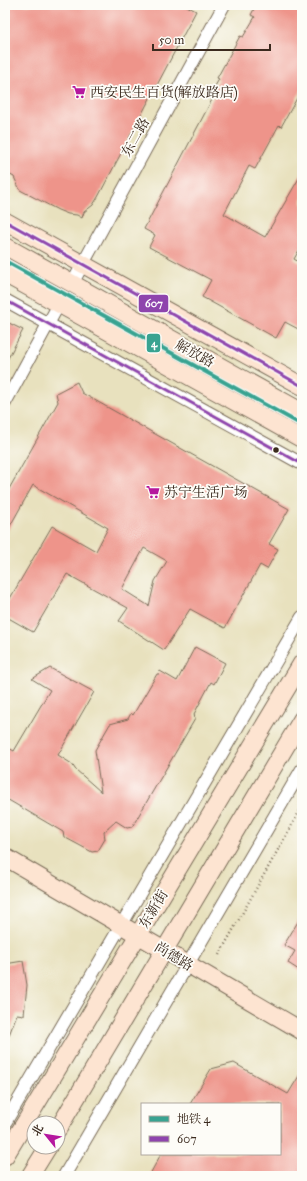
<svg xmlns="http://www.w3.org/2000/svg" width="307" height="1181" viewBox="0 0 307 1181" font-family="'IM FELL Great Primer','Noto Serif SC',serif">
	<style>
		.building { fill: #ee948a; fill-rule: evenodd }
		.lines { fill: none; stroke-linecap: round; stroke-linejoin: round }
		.street-casing { stroke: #786a56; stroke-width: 14 }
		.secondary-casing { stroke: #786a56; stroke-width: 19 }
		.path { stroke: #786a56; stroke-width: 2.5; stroke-dasharray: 1 3; stroke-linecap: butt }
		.street { stroke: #fff; stroke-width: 12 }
		.secondary { stroke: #fde4d1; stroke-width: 17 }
		.bus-1-casing { stroke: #fdfcf7; stroke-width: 6 }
		.bus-1 { stroke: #8e44ad; stroke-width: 3 }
		.metro-1-casing { stroke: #fdfcf7; stroke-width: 7 }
		.metro-1 { stroke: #39a391; stroke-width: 4 }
		.bus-dot { fill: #3b2a1e; stroke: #fdfcf7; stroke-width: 1.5 }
		.labels { text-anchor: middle; stroke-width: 3.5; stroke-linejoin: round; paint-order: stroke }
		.poi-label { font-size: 14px; fill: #3b2a1e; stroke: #fdfcf7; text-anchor: start }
		.street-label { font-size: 14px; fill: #3b2a1e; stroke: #fdfcf7 }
		.line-badge { stroke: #fdfcf7; stroke-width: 1.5 }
		.badge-label { font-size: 11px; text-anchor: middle; font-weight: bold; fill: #fff }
	</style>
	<rect width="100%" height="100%" fill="#fdfcf7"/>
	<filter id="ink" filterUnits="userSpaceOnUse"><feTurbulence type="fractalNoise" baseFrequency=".025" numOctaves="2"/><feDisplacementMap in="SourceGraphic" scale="8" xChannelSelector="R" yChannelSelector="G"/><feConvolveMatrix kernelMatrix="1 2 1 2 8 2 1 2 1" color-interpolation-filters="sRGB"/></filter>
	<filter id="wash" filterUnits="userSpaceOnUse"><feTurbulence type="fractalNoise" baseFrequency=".012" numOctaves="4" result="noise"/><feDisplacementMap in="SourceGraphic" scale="16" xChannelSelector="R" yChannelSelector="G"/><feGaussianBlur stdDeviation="0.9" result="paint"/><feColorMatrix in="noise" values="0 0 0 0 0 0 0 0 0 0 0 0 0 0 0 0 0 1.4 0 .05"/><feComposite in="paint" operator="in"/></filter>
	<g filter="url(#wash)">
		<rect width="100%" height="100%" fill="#e8e1be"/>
		<g id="blocks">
			<!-- building -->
			<path class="building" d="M 5,5 L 185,5 L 196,11 L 98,197 L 93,205 L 84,212 L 82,218 L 77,215 L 68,214 L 58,210 L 20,190 L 14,177 L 5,172 Z
				M 256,5 L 302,5 L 302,89 L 281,127 L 279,125 L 255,169 L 249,166 L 224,214 L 265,237 L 302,173 L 302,245 L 294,259 L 302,264 L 302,331 L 285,322 L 276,338 L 202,297 L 211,280 L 149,247 L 155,235 L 144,229 L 216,92 L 213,90 L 219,79 L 217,78 L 240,36 L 243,37 L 255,17 L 251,15 Z
				M 5,321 L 23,330 L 5,364 Z
				M 77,382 L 82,393 L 289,509 L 269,544 L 278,549 L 267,569 L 260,565 L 225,628 L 190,609 L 164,650 L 119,621 L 128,608 L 67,574 L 33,632 L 5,616 L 5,607 L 52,526 L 96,551 L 108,528 L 33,485 L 5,535 L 5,496 L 58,402 L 56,393 ZM 144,548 L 167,561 L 155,581 L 149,606 L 122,589 Z
				M 195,647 L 225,663 L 214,684 L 211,682 L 194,714 L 195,719 L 132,827 L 127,828 L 116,821 L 104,832 L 105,839 L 98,851 L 92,852 L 64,837 L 63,832 L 5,798 L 5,746 L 14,751 L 50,690 L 32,679 L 50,668 L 94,692 L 58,755 L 72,764 L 75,769 L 101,792 L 95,750 L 110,724 L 128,719 L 131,713 L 133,715 L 157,674 L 159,674 L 160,671 L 177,681 Z
				M 302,915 L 302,972 L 288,963 L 295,951 L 284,945 Z
				M 23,961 L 27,985 L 24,1015 L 17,1014 L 6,1043 L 5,1043 L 5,964 Z
				M 234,1063 L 288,1094 L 302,1071 L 302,1176 L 149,1176 L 161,1154 L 280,1154 L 280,1104 L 190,1104 L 211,1069 Z"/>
		</g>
	</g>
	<g filter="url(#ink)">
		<use href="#blocks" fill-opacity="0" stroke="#786a56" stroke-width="1"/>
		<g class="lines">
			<!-- street casing -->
			<g class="street-casing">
				<path id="street" d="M 72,284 L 224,5
					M 5,300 L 302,464
					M 5,403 L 59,304
					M 5,1123 L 302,617
					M 64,1176 L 302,769"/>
			</g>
			<!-- secondary casing -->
			<g class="secondary-casing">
				<path id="secondary" d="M 5,221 L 302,386
					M 5,246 L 302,412
					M 5,274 L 302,439
					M 5,857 L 302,1031
					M 58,1129 L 302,719
					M 5,1156 L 302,663
					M 30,1176 L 48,1147"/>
			</g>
			<!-- path -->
			<path class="path" d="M 301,485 L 302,485
				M 219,955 L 302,807"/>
			<!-- street -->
			<use href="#street" class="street"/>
			<!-- secondary -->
			<use href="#secondary" class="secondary"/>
			<!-- bus-1 casing -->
			<g class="bus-1-casing">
				<path id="bus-1" d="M 5,221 L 302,386
					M 5,300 L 302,464"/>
			</g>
			<!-- bus-1 -->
			<use href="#bus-1" class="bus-1"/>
			<!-- metro-1 casing -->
			<g class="metro-1-casing">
				<path id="metro-1" d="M 5,261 L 302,425"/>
			</g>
			<!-- metro-1 -->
			<use href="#metro-1" class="metro-1"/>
		</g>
	</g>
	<!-- icons -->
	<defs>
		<g id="supermarket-bare" transform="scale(1.08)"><path d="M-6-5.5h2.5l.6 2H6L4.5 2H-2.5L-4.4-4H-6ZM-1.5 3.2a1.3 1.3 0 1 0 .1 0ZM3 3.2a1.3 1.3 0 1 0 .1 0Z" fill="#b5179e" stroke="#fdfcf7" stroke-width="2.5" paint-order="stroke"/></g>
	</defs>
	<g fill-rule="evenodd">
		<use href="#supermarket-bare" x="79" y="92"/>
		<use href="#supermarket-bare" x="153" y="492"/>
	</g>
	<!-- markers -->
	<circle class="bus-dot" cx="276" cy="450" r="3.5"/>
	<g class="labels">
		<!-- poi labels -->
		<g class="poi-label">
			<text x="90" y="97">西安民生百货(解放路店)</text>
			<text x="164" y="497">苏宁生活广场</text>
		</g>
		<!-- street labels -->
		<g class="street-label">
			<text transform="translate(135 137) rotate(-61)" y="5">东二路</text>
			<text transform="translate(195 353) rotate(29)" y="5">解放路</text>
			<text transform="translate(153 909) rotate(-59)" y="5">东新街</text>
			<text transform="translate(174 956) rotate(31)" y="5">尚德路</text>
		</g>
	</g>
	<g class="line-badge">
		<rect x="138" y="294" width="31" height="19" rx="4" fill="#8e44ad"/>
		<rect x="146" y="333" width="15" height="20" rx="4" fill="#39a391"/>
	</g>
	<g class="badge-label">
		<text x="154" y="307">607</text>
		<text x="154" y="347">4</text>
	</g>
	<!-- margin -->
	<rect width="307" height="1181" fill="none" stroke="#fdfcf7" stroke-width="20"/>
	<!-- legend -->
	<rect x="141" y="1103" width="140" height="52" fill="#fdfcf7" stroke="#afa8a0"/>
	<rect x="149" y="1116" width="20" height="6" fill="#39a391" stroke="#afa8a0"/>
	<text x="177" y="1123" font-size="12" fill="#3b2a1e">地铁 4</text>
	<rect x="149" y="1136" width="20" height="6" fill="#8e44ad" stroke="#afa8a0"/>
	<text x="177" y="1143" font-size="12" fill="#3b2a1e">607</text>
	<!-- north arrow -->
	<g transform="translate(46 1135) rotate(300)"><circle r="19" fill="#fdfcf7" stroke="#afa8a0"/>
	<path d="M0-3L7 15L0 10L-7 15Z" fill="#b5179e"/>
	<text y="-6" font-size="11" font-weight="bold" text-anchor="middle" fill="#3b2a1e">北</text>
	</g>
	<!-- scale -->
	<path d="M153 44v6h117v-6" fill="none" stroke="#3b2a1e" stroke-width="2"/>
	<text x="159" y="44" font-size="12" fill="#3b2a1e" stroke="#fdfcf7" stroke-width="3" paint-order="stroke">50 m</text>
</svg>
